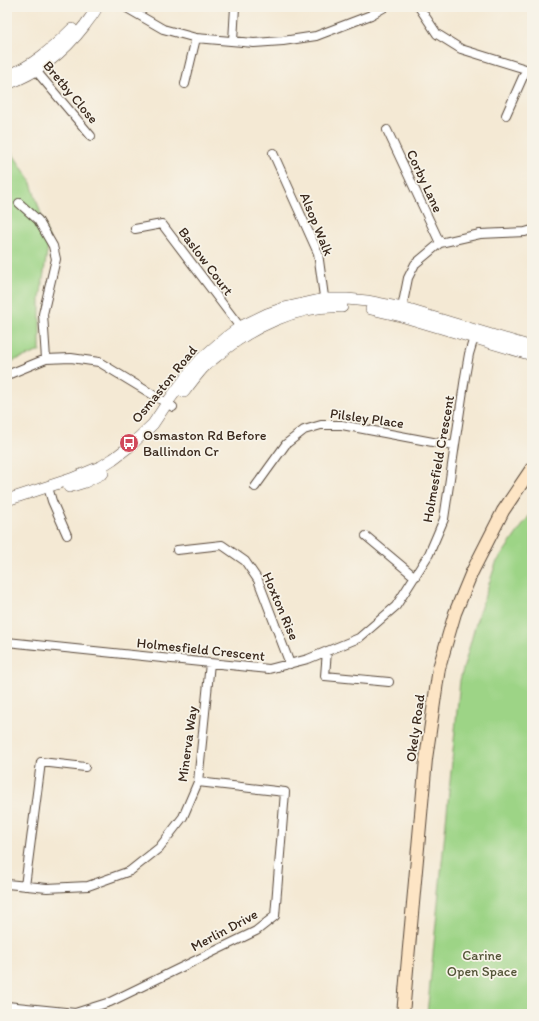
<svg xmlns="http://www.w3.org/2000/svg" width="539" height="1021" viewBox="0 0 539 1021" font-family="Itim,sans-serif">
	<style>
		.green { fill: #9dd486; stroke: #6c7f52 }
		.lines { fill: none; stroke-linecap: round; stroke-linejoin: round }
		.minor-casing { stroke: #574739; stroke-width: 10 }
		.tertiary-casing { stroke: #574739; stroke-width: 12 }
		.secondary-casing { stroke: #574739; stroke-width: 14 }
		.minor { stroke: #fff; stroke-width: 8 }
		.tertiary { stroke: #fff; stroke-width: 11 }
		.secondary { stroke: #fde5c5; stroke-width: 12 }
		.labels { text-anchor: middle; stroke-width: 3.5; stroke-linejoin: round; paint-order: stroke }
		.street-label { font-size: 14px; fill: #3b2a1e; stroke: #f7f3e8 }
		.poi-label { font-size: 14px; fill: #3b2a1e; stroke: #f7f3e8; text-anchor: start }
		.park-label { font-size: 14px; fill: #545438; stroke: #f7f3e8 }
	</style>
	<rect width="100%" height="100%" fill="#f7f3e8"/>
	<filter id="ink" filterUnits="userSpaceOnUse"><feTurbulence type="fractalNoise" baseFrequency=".025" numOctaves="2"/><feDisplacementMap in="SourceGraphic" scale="8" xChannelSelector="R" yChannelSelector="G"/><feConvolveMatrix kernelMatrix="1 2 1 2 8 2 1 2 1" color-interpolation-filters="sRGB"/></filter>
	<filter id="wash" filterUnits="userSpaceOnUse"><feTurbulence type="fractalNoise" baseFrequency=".012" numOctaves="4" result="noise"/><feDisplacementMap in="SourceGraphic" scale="16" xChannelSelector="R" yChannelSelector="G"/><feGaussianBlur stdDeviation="0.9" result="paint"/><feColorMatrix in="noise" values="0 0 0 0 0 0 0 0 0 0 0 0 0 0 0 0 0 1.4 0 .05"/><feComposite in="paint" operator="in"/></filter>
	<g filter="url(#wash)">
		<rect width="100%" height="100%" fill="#f4e9d4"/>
		<!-- green -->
		<path class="green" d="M 7,145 L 30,180 L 49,239 L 40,299 L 40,351 L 7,363 Z
			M 532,512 L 532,1014 L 427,1014 L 460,680 L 478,616 L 496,563 Z"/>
	</g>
	<g filter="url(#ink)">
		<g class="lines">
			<!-- minor casing -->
			<g class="minor-casing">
				<path id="minor" d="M 125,7 L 163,29 L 196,38 L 254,43 L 283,41 L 316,36 L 371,15 L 385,7
					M 419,7 L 437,34 L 461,49 L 532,71
					M 233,41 L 235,7
					M 32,66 L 91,136
					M 185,84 L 196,38
					M 506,115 L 526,70
					M 387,130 L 440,243
					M 273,153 L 318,253 L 325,304
					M 19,203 L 38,220 L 53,246 L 56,259 L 43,314 L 46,359
					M 135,229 L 162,224 L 243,331
					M 401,313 L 408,278 L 415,264 L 440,243 L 480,234 L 525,232 L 532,230
					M 7,375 L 46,359 L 71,358 L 99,362 L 173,407
					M 48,487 L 52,501 L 67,535
					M 255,487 L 286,444 L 304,430 L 321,425 L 342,425 L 454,446
					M 366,536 L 415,577
					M 177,550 L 222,545 L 245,561 L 258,580 L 290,664
					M 7,642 L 269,669 L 308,659 L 359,638 L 396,606 L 429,554 L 444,519 L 465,377 L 469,354 L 475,334
					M 327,651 L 325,676 L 389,682
					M 7,884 L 47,888 L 88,886 L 130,871 L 159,848 L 183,817 L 198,782 L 210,663
					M 25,886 L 41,762 L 85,767
					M 7,1006 L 75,1013 L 110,1002 L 256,931 L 275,916 L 285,792 L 198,782"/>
			</g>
			<!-- tertiary casing -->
			<g class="tertiary-casing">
				<path id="tertiary" d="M 7,76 C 33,66 53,48 72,29
					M 7,84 C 38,73 65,51 85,25 C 89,19 94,14 97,7
					M 371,309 L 401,316 L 532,355
					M 184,392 C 190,384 196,376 203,368 C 207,364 212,360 217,356 C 251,327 297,305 342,307
					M 69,487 L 85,482 L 103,473
					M 7,500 L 71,479 L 102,466 L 113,459 L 130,446 L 153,424 L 167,403 L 192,369 L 201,359 L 225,338 L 240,327 L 267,314 L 284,308 L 324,299 L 347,299 L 367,301 L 402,308 L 532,347"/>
			</g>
			<!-- secondary casing -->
			<g class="secondary-casing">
				<path id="secondary" d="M 403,1014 L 426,759 L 439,668 L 455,613 L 472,572 L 503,511 L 532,468"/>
			</g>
			<!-- minor -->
			<use href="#minor" class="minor"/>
			<!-- tertiary -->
			<use href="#tertiary" class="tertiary"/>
			<!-- secondary -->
			<use href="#secondary" class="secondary"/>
		</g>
	</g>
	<!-- icons -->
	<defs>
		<g id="bus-disc" transform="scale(1)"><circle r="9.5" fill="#d1495b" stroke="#f7f3e8"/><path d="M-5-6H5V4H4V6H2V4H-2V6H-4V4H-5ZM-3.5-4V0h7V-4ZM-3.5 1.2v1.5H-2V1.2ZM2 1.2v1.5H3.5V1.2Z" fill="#fff"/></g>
	</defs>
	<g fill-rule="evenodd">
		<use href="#bus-disc" x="129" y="443"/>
	</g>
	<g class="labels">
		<!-- street labels -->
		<g class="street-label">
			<text transform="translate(71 92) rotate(50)" y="5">Bretby Close</text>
			<text transform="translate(425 181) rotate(65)" y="5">Corby Lane</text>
			<text transform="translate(317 224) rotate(68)" y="5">Alsop Walk</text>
			<text transform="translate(206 261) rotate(53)" y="5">Baslow Court</text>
			<text transform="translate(164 384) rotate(-51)" y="5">Osmaston Road</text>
			<text transform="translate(367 418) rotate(8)" y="5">Pilsley Place</text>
			<text transform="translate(438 459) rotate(-80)" y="5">Holmesfield Crescent</text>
			<text transform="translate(281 606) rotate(67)" y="5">Hoxton Rise</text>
			<text transform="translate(201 649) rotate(6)" y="5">Holmesfield Crescent</text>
			<text transform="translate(415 728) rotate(-82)" y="5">Okely Road</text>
			<text transform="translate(187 744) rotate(-82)" y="5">Minerva Way</text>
			<text transform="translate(224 930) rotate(-28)" y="5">Merlin Drive</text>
		</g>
		<!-- poi labels -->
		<g class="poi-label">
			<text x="143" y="440">Osmaston Rd Before<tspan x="143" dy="16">Ballindon Cr</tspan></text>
		</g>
		<!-- park labels -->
		<g class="park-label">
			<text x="482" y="960">Carine<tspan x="482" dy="16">Open Space</tspan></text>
		</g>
	</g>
	<!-- margin -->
	<rect width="539" height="1021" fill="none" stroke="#f7f3e8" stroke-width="24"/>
</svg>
